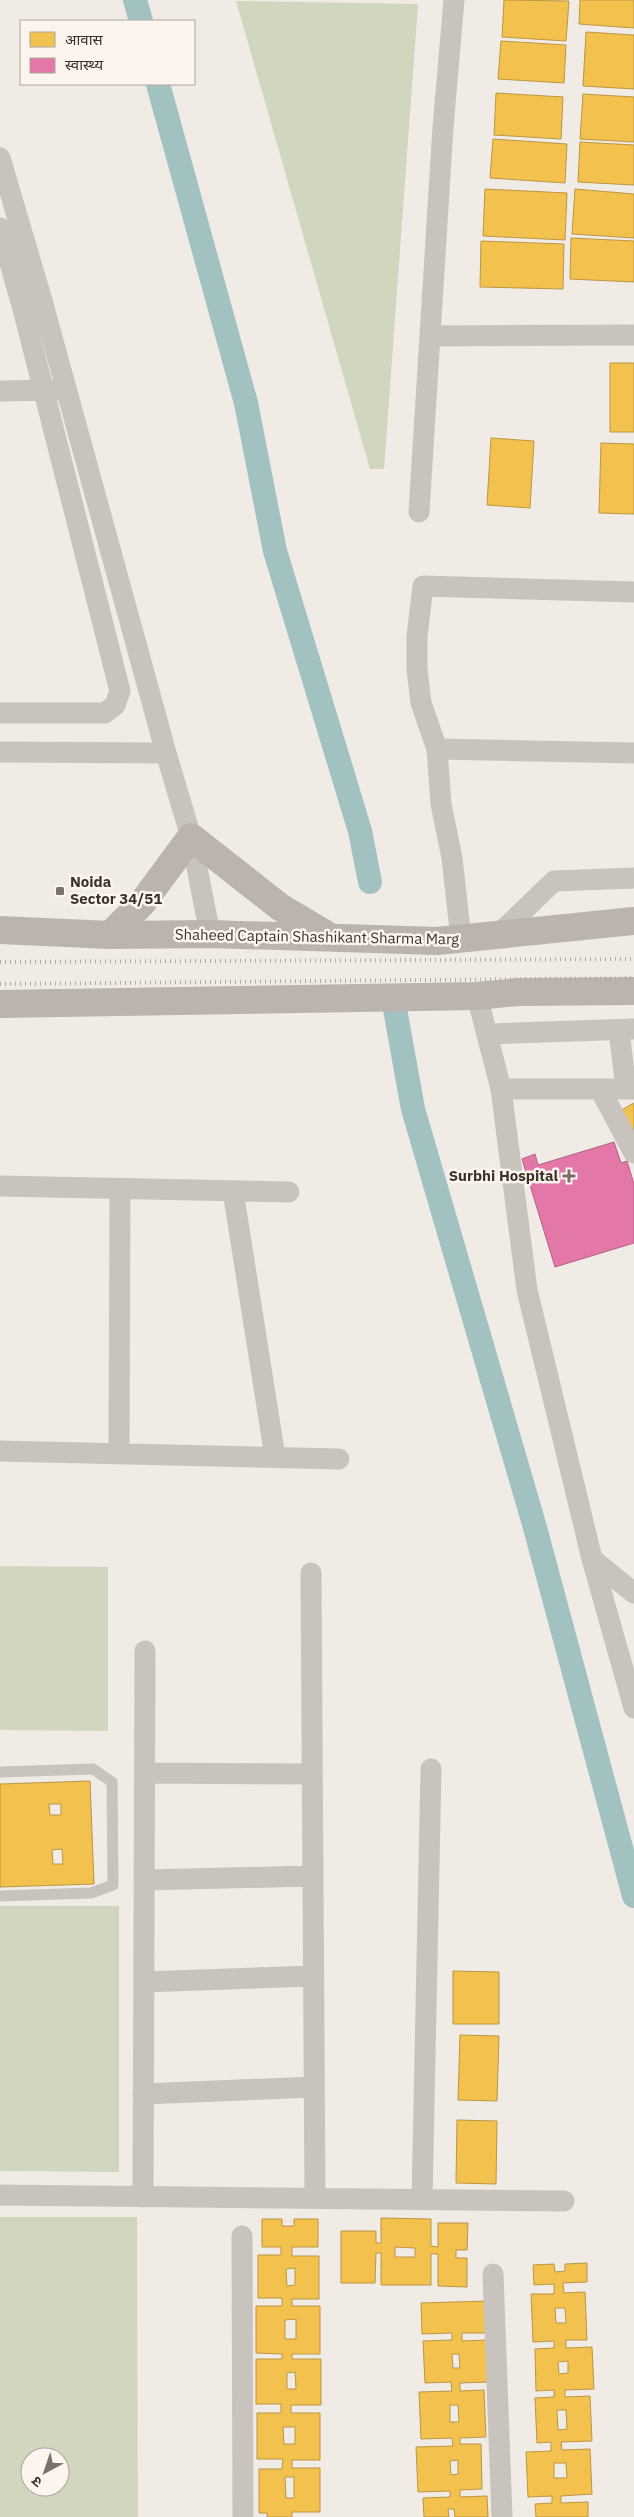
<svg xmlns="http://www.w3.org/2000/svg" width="634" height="2517" viewBox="0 0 634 2517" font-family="'IBM Plex Sans','Noto Sans Devanagari',sans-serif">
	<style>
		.green { fill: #d1d6bf; fill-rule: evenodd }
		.homes { fill: #f2c14e; stroke: #bb9644; fill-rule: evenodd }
		.health { fill: #e377a8; stroke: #b16282 }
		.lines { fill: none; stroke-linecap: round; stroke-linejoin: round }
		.canal { stroke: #a1c2c1; stroke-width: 24 }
		.lane { stroke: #c9c3be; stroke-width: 11 }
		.street { stroke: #c9c3be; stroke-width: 21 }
		.secondary { stroke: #bab3ae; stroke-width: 28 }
		.rail { stroke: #b1aca8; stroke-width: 4; stroke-dasharray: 1 4; stroke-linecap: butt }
		.poi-dot { fill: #7a716c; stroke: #fbf5ee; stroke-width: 2 }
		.labels { text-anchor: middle; stroke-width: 5; stroke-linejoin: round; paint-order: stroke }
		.poi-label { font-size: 15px; font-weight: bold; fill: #3b302b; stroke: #fbf5ee; text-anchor: start }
		.street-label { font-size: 15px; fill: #3b302b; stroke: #fbf5ee }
	</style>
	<rect width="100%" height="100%" fill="#f0ebe5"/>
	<!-- green -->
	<path class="green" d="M 236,1 L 418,4 L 384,469 L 370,469 Z
		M 0,1566 L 108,1567 L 108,1731 L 0,1730 Z
		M 0,1906 L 119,1906 L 119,2172 L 0,2171 Z
		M 0,2217 L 137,2217 L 138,2517 L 0,2517 ZM 30,2457 L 60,2457 L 60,2487 L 30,2487 Z"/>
	<!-- homes -->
	<path class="homes" d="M 504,0 L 569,1 L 566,41 L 502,37 Z
		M 580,0 L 634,0 L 634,28 L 579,24 Z
		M 586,32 L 634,35 L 634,89 L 583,86 Z
		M 501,41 L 566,45 L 564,83 L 498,79 Z
		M 496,93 L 563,97 L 561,139 L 494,135 Z
		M 583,94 L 634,97 L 634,142 L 580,139 Z
		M 493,139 L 567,144 L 565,183 L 490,178 Z
		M 580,142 L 634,145 L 634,185 L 578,182 Z
		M 485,189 L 567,193 L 565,240 L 483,236 Z
		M 575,189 L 634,194 L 634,238 L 572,234 Z
		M 571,238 L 634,241 L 634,282 L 570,279 Z
		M 481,241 L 564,244 L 563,289 L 480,287 Z
		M 610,363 L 634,363 L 634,432 L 610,432 Z
		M 491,438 L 534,441 L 530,508 L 487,505 Z
		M 601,443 L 634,444 L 634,514 L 599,513 Z
		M 634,1103 L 634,1144 L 616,1113 Z
		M 90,1781 L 94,1884 L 0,1887 L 0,1784 ZM 49,1804 L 61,1804 L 61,1815 L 50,1815 ZM 62,1849 L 63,1864 L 53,1864 L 52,1850 Z
		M 453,1971 L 499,1972 L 499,2024 L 453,2024 Z
		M 460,2035 L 499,2036 L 497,2101 L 458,2100 Z
		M 457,2120 L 497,2121 L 496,2184 L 456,2183 Z
		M 381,2218 L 431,2219 L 431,2246 L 438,2247 L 438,2223 L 468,2223 L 467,2250 L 456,2250 L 456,2258 L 467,2258 L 467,2287 L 438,2286 L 438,2254 L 431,2254 L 431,2285 L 381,2285 L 381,2253 L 376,2253 L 375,2283 L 341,2283 L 341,2231 L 376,2231 L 376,2243 L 381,2243 ZM 395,2247 L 415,2248 L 415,2257 L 395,2257 Z
		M 262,2219 L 282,2219 L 282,2226 L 294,2226 L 294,2219 L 318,2219 L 318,2247 L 292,2247 L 292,2256 L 319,2256 L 319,2299 L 292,2299 L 292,2306 L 320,2306 L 320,2354 L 292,2354 L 292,2359 L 321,2359 L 321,2405 L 291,2405 L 291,2413 L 320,2413 L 320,2460 L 292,2460 L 292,2468 L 320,2468 L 320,2512 L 292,2512 L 292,2517 L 267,2517 L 267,2513 L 259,2513 L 259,2469 L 282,2469 L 283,2459 L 257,2459 L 257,2413 L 281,2413 L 281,2404 L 256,2404 L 256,2359 L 282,2359 L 282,2354 L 256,2353 L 256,2306 L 282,2306 L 282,2298 L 258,2298 L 258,2255 L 281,2255 L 281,2247 L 262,2247 ZM 295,2268 L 295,2285 L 287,2286 L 286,2269 ZM 296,2319 L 296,2339 L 285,2339 L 285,2320 ZM 295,2372 L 296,2389 L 287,2389 L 287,2373 ZM 283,2427 L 295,2427 L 295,2444 L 284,2444 ZM 285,2477 L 294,2477 L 294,2498 L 286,2498 Z
		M 587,2263 L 587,2282 L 563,2283 L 564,2293 L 585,2292 L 587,2340 L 566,2340 L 566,2348 L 592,2347 L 594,2389 L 565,2390 L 565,2397 L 590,2396 L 592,2441 L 561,2442 L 562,2450 L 590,2449 L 592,2494 L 561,2496 L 561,2503 L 588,2502 L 588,2517 L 536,2517 L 535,2504 L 552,2503 L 552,2496 L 528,2497 L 526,2452 L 551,2451 L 551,2442 L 537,2443 L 535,2398 L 554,2397 L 554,2390 L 536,2391 L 535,2349 L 554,2348 L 554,2341 L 533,2342 L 531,2294 L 554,2294 L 554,2284 L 534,2285 L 533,2265 L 554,2264 L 555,2272 L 565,2271 L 565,2264 ZM 555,2308 L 565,2308 L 566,2323 L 556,2323 ZM 568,2361 L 568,2373 L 559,2374 L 558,2362 ZM 557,2410 L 566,2410 L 567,2429 L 558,2430 ZM 554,2463 L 566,2463 L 567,2478 L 554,2478 Z
		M 487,2301 L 488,2333 L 462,2333 L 462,2341 L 487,2340 L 489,2382 L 460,2383 L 460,2391 L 484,2390 L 486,2437 L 460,2438 L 460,2444 L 481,2444 L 482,2489 L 460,2490 L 460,2497 L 487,2496 L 488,2517 L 455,2517 L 454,2509 L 448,2509 L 449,2517 L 424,2517 L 423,2498 L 450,2497 L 450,2491 L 418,2492 L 416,2447 L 453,2446 L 452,2438 L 421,2439 L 419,2392 L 452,2391 L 451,2382 L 425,2383 L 423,2341 L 452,2340 L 452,2333 L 422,2334 L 421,2303 ZM 452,2354 L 459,2354 L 460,2368 L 453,2368 ZM 450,2405 L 458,2405 L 459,2422 L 450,2422 ZM 458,2460 L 458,2474 L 451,2475 L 450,2461 Z"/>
	<!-- health -->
	<path class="health" d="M 614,1142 L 621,1163 L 627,1161 L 634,1184 L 634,1243 L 555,1267 L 522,1159 L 535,1154 L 538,1165 Z"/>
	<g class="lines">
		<!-- canal -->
		<path class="canal" d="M 135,0 L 141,21
			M 158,84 L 246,403 L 275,551 L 360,831 L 370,882
			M 393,998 L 413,1109 L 534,1524 L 634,1896"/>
		<!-- lane -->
		<path class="lane" d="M 0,1772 L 93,1769 L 112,1782 L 113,1885 L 91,1893 L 0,1896"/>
		<!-- street -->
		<path class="street" d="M 0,158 L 41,297 L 166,753 L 191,837 L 210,934
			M 0,228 L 23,309 L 120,691 L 115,705 L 105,713 L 0,713
			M 431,336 L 634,335
			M 0,391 L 55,390
			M 419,512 L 443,127 L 454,0
			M 437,749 L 634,753
			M 0,752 L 166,753
			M 498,935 L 554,881 L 634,878
			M 461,939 L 452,858 L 441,804 L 437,749 L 421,703 L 417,669 L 417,636 L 423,586 L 634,592
			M 477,996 L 501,1089 L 527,1290 L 592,1559 L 634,1593
			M 619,1030 L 626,1089
			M 487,1034 L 634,1029
			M 501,1089 L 634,1089
			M 600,1089 L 634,1153
			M 0,1186 L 289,1192
			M 233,1191 L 275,1457
			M 0,1451 L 339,1459
			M 119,1453 L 120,1189
			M 592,1559 L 634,1708
			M 311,1573 L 315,2198
			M 145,1773 L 312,1774
			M 144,1880 L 313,1876
			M 144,1982 L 314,1976
			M 143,2094 L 314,2087
			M 0,2195 L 564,2201
			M 143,2197 L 145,1651
			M 422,2200 L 431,1769
			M 242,2236 L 243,2517
			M 493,2274 L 502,2517"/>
		<!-- secondary -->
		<path class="secondary" d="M 0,930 L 110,935 L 210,934 L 437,941 L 634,921
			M 110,935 L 143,902 L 191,837 L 280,907 L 327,935
			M 0,1004 L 477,996 L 518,992 L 634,991"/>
		<!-- rail -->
		<path class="rail" d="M 0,962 L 634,959
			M 0,984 L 634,978"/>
	</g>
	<!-- markers -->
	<g class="poi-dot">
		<rect x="55" y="886" width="10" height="10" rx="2.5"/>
		<path d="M566.5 1168.5h5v5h5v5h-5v5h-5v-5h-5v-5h5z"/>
	</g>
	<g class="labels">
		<!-- poi labels -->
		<g class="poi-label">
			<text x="70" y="887">Noida<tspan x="70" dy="17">Sector 34/51</tspan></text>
			<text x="558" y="1181" text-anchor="end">Surbhi Hospital</text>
		</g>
		<!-- street labels -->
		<g class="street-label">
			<text transform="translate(317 937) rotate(1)" y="5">Shaheed Captain Shashikant Sharma Marg</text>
		</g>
	</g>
	<!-- legend -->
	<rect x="20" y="20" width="175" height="65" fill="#fbf5ee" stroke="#aea6a0"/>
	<rect x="30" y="32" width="25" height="15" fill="#f2c14e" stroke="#aea6a0"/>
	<text x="65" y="45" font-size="15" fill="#3b302b">आवास</text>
	<rect x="30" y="58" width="25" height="15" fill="#e377a8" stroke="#aea6a0"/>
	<text x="65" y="70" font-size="15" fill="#3b302b">स्वास्थ्य</text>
	<!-- north arrow -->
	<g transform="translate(45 2472) rotate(220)"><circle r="24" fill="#fbf5ee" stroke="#aea6a0"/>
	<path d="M0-4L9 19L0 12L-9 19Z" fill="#7a716c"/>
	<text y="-8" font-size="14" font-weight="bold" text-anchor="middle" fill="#3b302b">उ</text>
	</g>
</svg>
